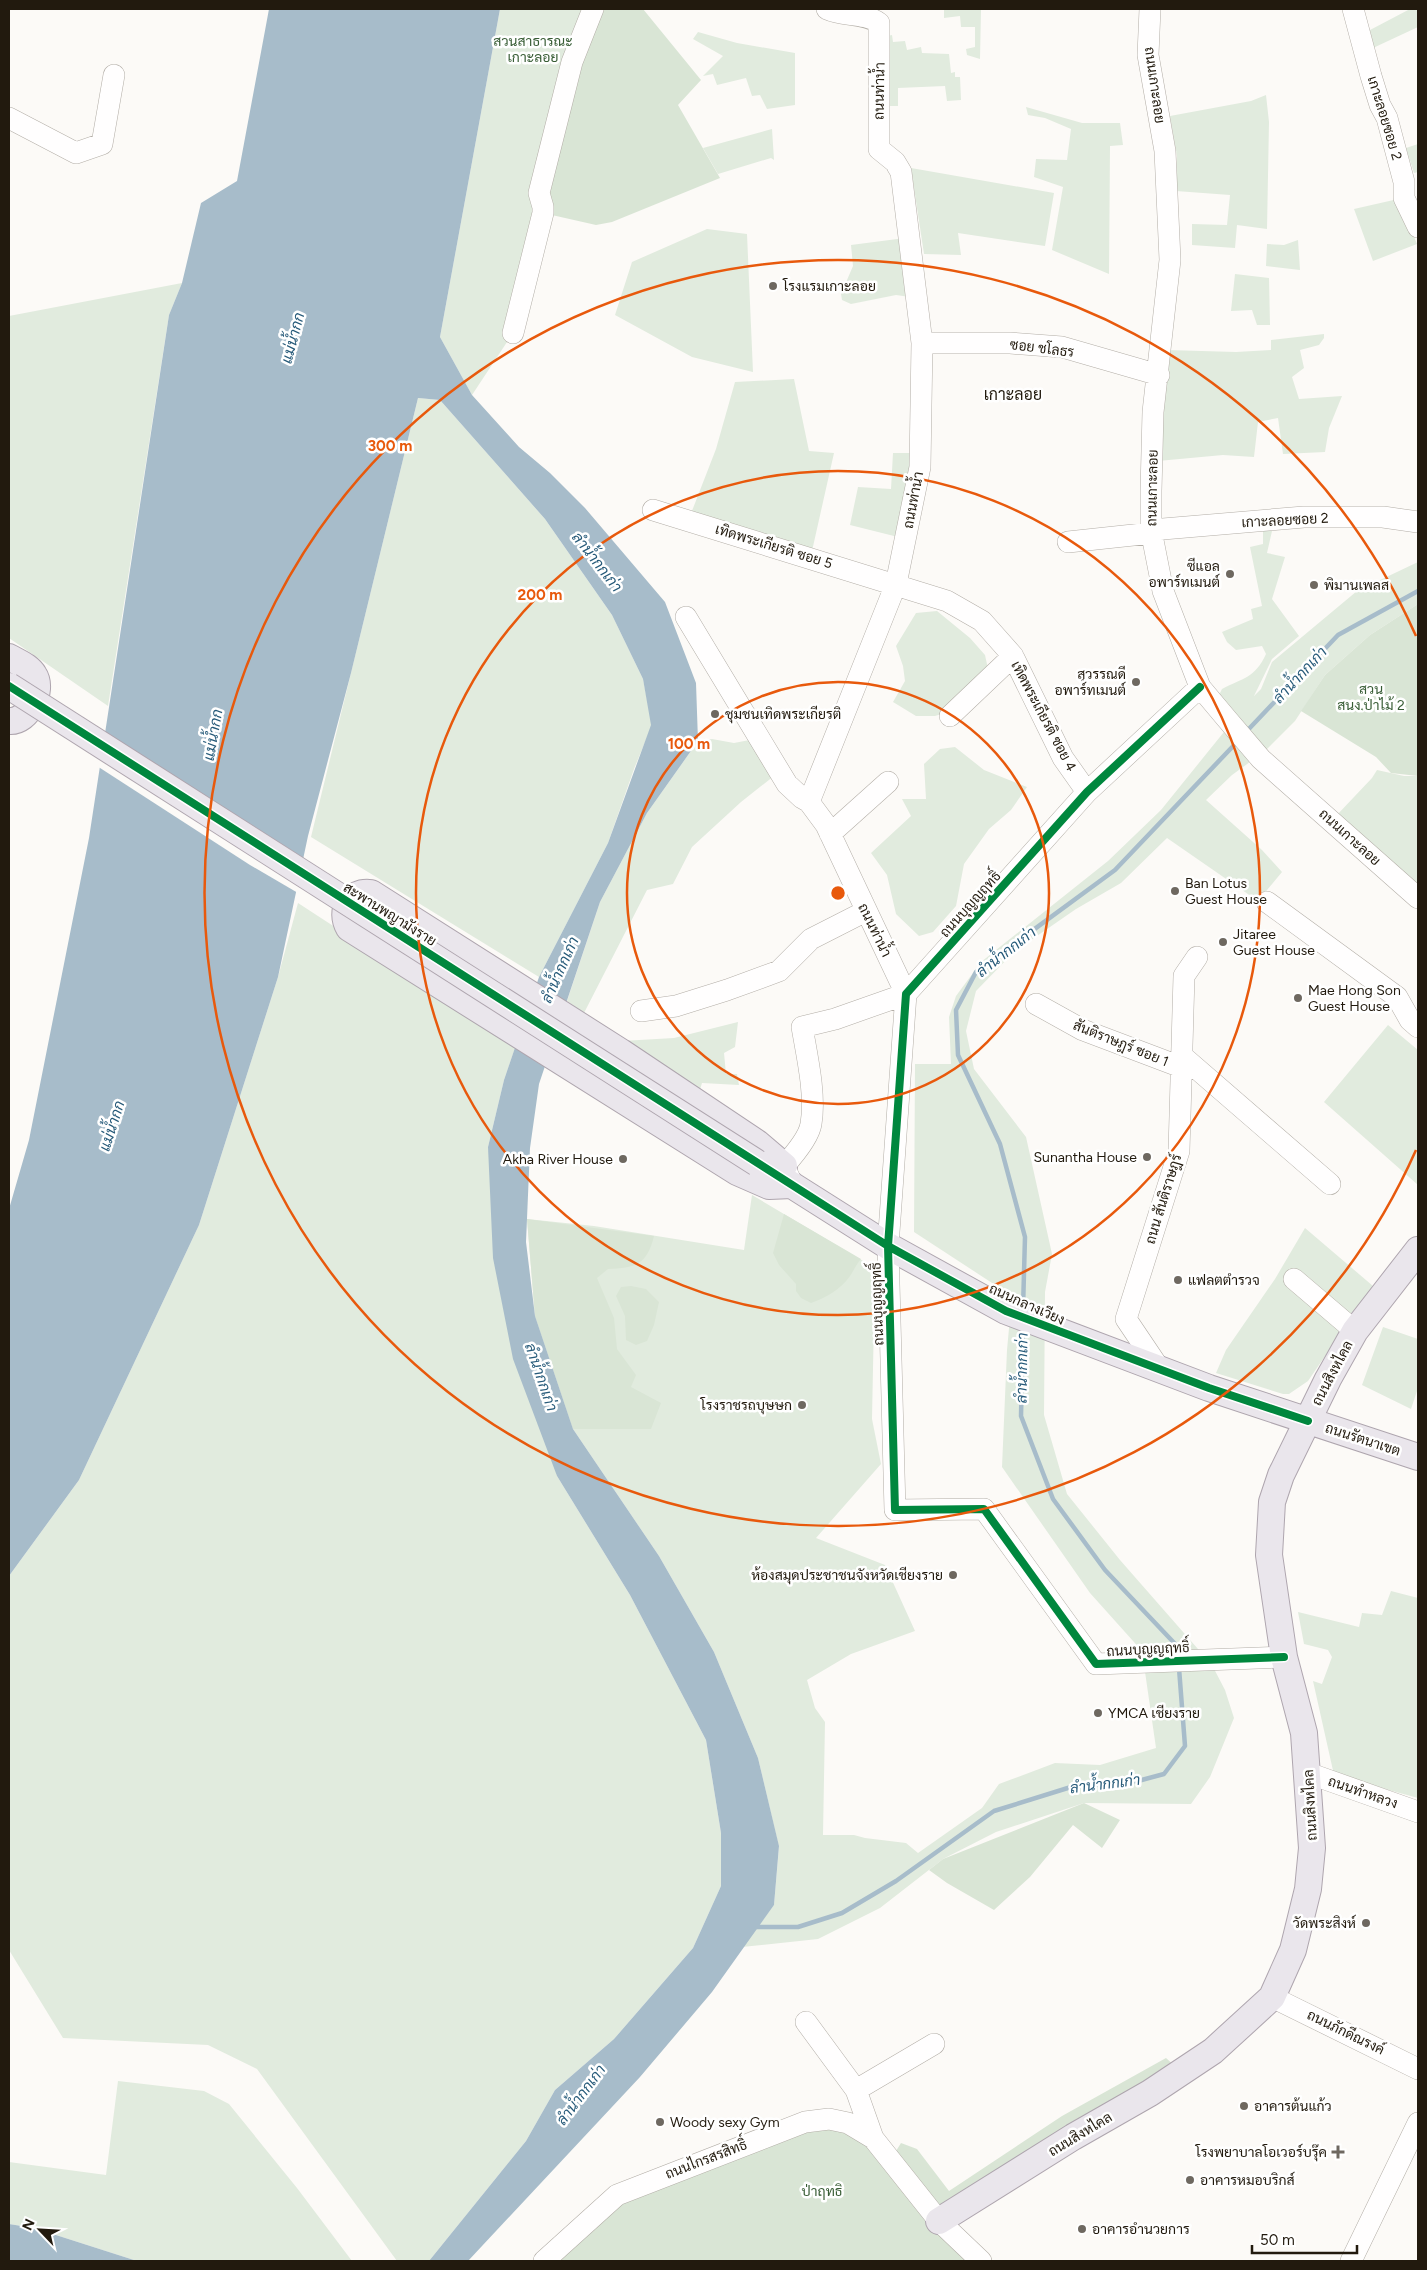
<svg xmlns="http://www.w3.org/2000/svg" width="1427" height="2270" viewBox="0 0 1427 2270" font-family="Figtree,Sarabun,sans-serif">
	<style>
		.green { fill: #e1ebde }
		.forest { fill: #d9e5d5 }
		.water { fill: #a7bcca }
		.pier { fill: #fcfaf7 }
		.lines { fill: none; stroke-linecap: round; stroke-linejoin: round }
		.stream { stroke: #a7bcca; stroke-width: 4.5 }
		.minor-casing { stroke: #b3aea7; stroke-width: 22 }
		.major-casing { stroke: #aea5ae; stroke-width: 28 }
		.minor { stroke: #fffefe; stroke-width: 21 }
		.major { stroke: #eae6ec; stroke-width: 26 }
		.major-bridge-casing { stroke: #aea5ae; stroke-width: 28; stroke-linecap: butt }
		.major-bridge { stroke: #eae6ec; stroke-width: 26 }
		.cycleway-casing { stroke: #fff; stroke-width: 11 }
		.cycleway { stroke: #00873e; stroke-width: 8 }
		.ring { fill: none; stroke: #e8590c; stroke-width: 2.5 }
		.poi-dot { fill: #6e6860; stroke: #fff; stroke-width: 2 }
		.labels { text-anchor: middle; stroke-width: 5; stroke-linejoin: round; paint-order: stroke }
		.park-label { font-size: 14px; fill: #375c34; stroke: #fff }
		.street-label { font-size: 14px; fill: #221a0e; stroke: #fff }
		.poi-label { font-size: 14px; fill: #221a0e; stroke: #fff; text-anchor: start }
		.water-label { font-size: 15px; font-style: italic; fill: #265a79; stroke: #fff }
		.quarter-label { font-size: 16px; fill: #221a0e; stroke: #fff }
		.centre { fill: #e8590c; stroke: #fff; stroke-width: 2.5 }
		.ring-label { font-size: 15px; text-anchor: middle; font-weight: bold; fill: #e8590c; stroke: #fff; stroke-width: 5; stroke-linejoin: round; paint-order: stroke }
	</style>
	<rect width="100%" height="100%" fill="#fcfaf7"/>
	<!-- green -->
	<path class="green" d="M 500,9 L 593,9 L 513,333 L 472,395 L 440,337 Z
		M 944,9 L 1006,9 L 981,10 L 980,59 L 967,55 L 966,49 L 975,47 L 975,27 L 961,27 L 960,16 L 944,18 Z
		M 1410,9 L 1418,9 L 1418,27 L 1373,48 L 1370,30 Z
		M 698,32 L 737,43 L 795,53 L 795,105 L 767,109 L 760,95 L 752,96 L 746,78 L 717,85 L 713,74 L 703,76 L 723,56 L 693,39 Z
		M 892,35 L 893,42 L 905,41 L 907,50 L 921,47 L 922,53 L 949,54 L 951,73 L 955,72 L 955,77 L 960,77 L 961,100 L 947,101 L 945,86 L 898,88 L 898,106 L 888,106 L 887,36 Z
		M 1266,95 L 1269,122 L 1267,229 L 1237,225 L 1235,248 L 1192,245 L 1192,224 L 1227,225 L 1230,195 L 1176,191 L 1177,156 L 1170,116 L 1251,101 Z
		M 1026,107 L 1082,123 L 1120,123 L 1123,145 L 1110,146 L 1109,274 L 1052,250 L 1063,187 L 1034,177 L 1036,159 L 1067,160 L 1071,129 L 1045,118 L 1028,115 Z
		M 772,129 L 774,160 L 771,158 L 718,174 L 703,148 Z
		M 1418,144 L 1418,172 L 1414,173 L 1406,148 Z
		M 911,168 L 1054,193 L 1045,246 L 958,233 L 961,255 L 924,254 Z
		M 1398,199 L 1417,244 L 1373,261 L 1354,209 Z
		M 707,229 L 747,234 L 753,372 L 692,357 L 615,315 L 632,262 Z
		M 905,238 L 910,297 L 896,295 L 851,304 L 842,300 L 841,294 L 853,266 L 851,245 Z
		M 1298,240 L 1300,270 L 1266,266 L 1267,244 L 1284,245 Z
		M 1235,274 L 1269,278 L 1270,325 L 1257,325 L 1252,310 L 1231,311 Z
		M 182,283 L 169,315 L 108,706 L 9,638 L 9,316 Z
		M 1324,334 L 1324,338 L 1319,345 L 1300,350 L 1304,368 L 1292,377 L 1299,399 L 1342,396 L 1329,428 L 1325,452 L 1283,454 L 1278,418 L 1258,422 L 1254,457 L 1223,455 L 1158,461 L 1167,350 L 1236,352 L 1271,350 L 1271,340 Z
		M 794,379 L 809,451 L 834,453 L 812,551 L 690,516 L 716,449 L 735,382 Z
		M 418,398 L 440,400 L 545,519 L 612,615 L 643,679 L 652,725 L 634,769 L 608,843 L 539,977 L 311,837 Z
		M 893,453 L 912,453 L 898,537 L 850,525 L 858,487 L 891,489 Z
		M 1263,527 L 1272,531 L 1267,553 L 1285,557 L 1272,599 L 1299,636 L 1272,659 L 1254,696 L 1261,689 L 1272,662 L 1357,591 L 1418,562 L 1418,604 L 1370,635 L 1325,675 L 1295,721 L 1265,751 L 1232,775 L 1206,800 L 1262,850 L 1282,872 L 1258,901 L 1167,838 L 1121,883 L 1076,909 L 1014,952 L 976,991 L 966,1031 L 974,1069 L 1026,1137 L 1052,1254 L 1045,1292 L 1044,1415 L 1067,1494 L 1120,1560 L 1212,1665 L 1225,1690 L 1234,1718 L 1210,1777 L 1191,1804 L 1084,1803 L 996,1832 L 943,1859 L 880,1908 L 818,1939 L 742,1947 L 774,1905 L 779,1847 L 758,1758 L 714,1652 L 659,1556 L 573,1429 L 535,1316 L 527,1219 L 594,1226 L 744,1250 L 752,1195 L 875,1268 L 872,1419 L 881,1464 L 816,1538 L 885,1565 L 915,1631 L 851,1654 L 807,1680 L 815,1708 L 825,1722 L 823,1835 L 854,1835 L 865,1838 L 906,1843 L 918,1853 L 982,1808 L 999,1784 L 1055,1763 L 1100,1765 L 1156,1748 L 1142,1651 L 1090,1593 L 1002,1467 L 1007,1350 L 1012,1296 L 914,1232 L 915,1064 L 951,1064 L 949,1017 L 956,996 L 981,962 L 1108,861 L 1161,810 L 1236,717 L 1217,699 L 1222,689 C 1243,678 1255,678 1266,654 L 1262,646 L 1236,650 L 1227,642 L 1222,632 L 1253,619 L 1251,609 L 1262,606 L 1250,547 L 1263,544 Z
		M 937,611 L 970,638 L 985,655 L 990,678 L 962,708 L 935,716 L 916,716 L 893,702 L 905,681 L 903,666 L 896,646 L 916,613 Z
		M 760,738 L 779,772 L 741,802 L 692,847 L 673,884 L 647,890 L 584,1013 L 567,1001 L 600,902 L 647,813 L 698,741 L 712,739 L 734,743 Z
		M 955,747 L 984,770 L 1027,787 L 1011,810 L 989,829 L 964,864 L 956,906 L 933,932 L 919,936 L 896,914 L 887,875 L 871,853 L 911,816 L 902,799 L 926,799 L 924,764 L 940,749 Z
		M 1377,770 L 1404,776 L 1418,776 L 1418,898 L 1336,816 L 1372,778 Z
		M 298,903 L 516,1045 L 504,1080 L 488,1147 L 557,1476 L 630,1595 L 706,1740 L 721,1833 L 721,1886 L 693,1948 L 614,2039 L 555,2090 L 526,2141 L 429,2261 L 397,2261 L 257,2069 L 208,2045 L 63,2038 L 9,1950 L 9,1576 L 79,1480 L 199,1225 L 278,977 Z
		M 738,1022 L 735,1047 L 724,1053 L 726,1074 L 737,1074 L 739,1085 L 702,1083 L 699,1093 L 622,1041 L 674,1038 Z
		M 1388,1025 L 1418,1050 L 1418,1185 L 1324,1102 Z
		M 1305,1228 L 1373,1286 L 1308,1381 L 1289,1394 L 1283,1394 L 1216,1373 L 1226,1350 L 1275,1279 Z
		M 1383,1327 L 1418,1339 L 1418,1388 L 1411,1409 L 1362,1385 Z
		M 1391,1591 L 1418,1598 L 1418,1798 L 1334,1775 L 1313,1681 L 1322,1684 L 1332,1657 L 1328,1650 L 1304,1644 L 1298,1612 L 1359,1627 L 1362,1613 L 1382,1615 Z
		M 118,2081 L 204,2091 L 229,2104 L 297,2188 L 352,2261 L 137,2261 L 34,2228 L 9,2224 L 9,2162 L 106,2175 Z"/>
	<!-- forest -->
	<path class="forest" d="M 593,9 L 643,9 L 701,80 L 678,105 L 720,178 L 612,222 L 596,225 L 543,213 Z
		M 1418,604 L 1418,776 L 1391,773 L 1376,757 L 1301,711 L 1325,675 L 1370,635 Z
		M 784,1214 L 861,1259 C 856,1265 854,1270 850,1276 C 840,1290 827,1297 811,1303 L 801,1298 L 796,1291 L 796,1284 L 779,1265 L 773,1253 Z
		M 527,1219 L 654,1236 C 647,1265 635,1268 608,1269 L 597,1278 L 614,1318 L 617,1349 L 636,1375 L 631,1387 L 661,1403 L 651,1429 L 573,1429 L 535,1316 Z
		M 631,1286 L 646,1289 L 659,1302 L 654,1325 L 647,1341 L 636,1345 L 626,1340 L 625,1316 L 616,1296 L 621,1287 Z
		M 1084,1803 L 1120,1820 L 1102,1848 L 1073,1825 L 1030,1877 L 994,1910 L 947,1883 L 929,1870 L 943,1859 Z
		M 1166,2058 L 1177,2068 L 940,2221 L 975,2261 L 547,2261 L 617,2195 L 829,2119 L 891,2159 L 901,2143 L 917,2149 L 949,2191 L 1062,2116 Z"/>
	<!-- water -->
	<path class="water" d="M 269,9 L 500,9 L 440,337 L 472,395 L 519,447 L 550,473 L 585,508 L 665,602 L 696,683 L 698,741 L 647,813 L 600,902 L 539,1084 L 530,1148 L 526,1242 L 535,1316 L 573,1429 L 659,1556 L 714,1652 L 758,1758 L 779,1846 L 774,1905 L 712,1992 L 640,2077 L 468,2261 L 429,2261 L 526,2141 L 555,2090 L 614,2039 L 693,1948 L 721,1886 L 721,1833 L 706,1740 L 630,1595 L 557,1476 L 513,1359 L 493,1258 L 488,1147 L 504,1080 L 539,977 L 608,843 L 651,725 L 643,679 L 612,615 L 545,519 L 440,400 L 418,398 L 351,673 L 308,836 L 278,977 L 199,1225 L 79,1480 L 9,1576 L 9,1209 L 29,1140 L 89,838 L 169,315 L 182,283 L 201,203 L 237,181 Z
		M 9,2224 L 34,2228 L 137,2261 L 9,2261 Z"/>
	<!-- pier -->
	<path class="pier" d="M 102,730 L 305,859 L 298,893 L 250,865 L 97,766 Z"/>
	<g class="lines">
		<!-- stream -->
		<path class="stream" d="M 1246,732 L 1338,635 L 1418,591
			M 1023,1309 L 1025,1237 L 1000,1144 L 958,1055 L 956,1010 L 976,972 L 1115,870 L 1237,742
			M 1023,1327 L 1021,1416 L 1053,1499 L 1105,1570 L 1178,1647 L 1178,1655
			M 752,1927 L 798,1927 L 842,1913 L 896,1881 L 994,1811 L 1071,1787 L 1138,1781 L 1164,1774 L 1185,1746 L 1179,1668"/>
		<!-- minor casing -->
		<g class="minor-casing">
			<path id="minor" d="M 827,9 C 844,17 864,12 879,23 L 879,149 L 895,162 L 901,172 L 922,343 L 920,467 L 896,584 L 809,802 L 826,825 L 906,994
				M 1150,9 L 1148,55 L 1165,151 L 1170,260 L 1153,412 L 1151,491 L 1151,530 L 1163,591 L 1200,687 L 1226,718 L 1261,759 L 1418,898
				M 1353,9 L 1371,76 L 1380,105 L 1387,118 L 1404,182 L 1404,198 L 1418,227
				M 9,118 L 76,153 L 102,144 L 114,75
				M 513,333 L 543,213 L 543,207 L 539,193 L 572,62 L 593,9
				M 922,343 L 1010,343 L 1062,347 L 1159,375
				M 653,510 L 947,601 L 982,621 L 1013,656 L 1063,758 L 1087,792
				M 1151,530 L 1304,517 L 1383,517 L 1418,522
				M 1068,542 L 1152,533
				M 686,617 L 787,784 L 802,798 L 809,802
				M 1200,687 L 1087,792 L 906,994 L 888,1246 L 895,1510 L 984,1509 L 1096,1664 L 1284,1657
				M 950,716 L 1013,656
				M 830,834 L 888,782
				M 1267,902 L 1397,997 L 1410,1020 L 1418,1027
				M 1036,1004 L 1083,1030 L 1181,1067
				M 641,1011 L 676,1006 L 727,990 L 779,971 L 811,939 L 866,911
				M 1181,1055 L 1330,1184
				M 790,1179 L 784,1166 C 793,1156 809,1137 811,1124 C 816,1095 807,1056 802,1027 L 835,1019 L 906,994
				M 1294,1279 L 1355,1331
				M 1161,1371 L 1126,1319 L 1179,1151 L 1184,976 L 1197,957
				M 1308,1773 L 1418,1812
				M 1272,1997 L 1418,2069
				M 806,2022 L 856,2090 L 873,2138
				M 856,2090 L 934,2044
				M 544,2261 L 617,2195 L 805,2122 L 829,2119 L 848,2123 L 873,2138 L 939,2221 L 981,2261
				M 1351,2261 L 1418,2123"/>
		</g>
		<!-- major casing -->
		<g class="major-casing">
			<path id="major" d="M 9,657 C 17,662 29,666 34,675 C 44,690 28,723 9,721
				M 784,1166 L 757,1143 L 621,1052 L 371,893 C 350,890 339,911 349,928 L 737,1172 L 769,1186 L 792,1185
				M 779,1177 L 888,1246 L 1006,1311 L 1209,1388 L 1418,1457
				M 939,2221 L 1073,2137 L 1150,2093 L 1213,2051 L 1272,1997 L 1293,1950 L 1308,1889 L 1312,1848 L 1304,1733 L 1284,1657 L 1269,1555 L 1272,1502 L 1281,1475 L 1328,1379 L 1355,1331 L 1418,1250"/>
		</g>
		<!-- minor -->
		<use href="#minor" class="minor"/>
		<!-- major -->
		<use href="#major" class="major"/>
		<!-- major-bridge casing -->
		<g class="major-bridge-casing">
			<path id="major-bridge" d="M 9,686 L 757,1163"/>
		</g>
		<!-- major-bridge -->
		<use href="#major-bridge" class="major-bridge"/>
		<!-- cycleway casing -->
		<g class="cycleway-casing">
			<path id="cycleway" d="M 9,686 L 888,1246 L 1006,1311 L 1209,1388 L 1308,1421
				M 1200,687 L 1087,792 L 906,994 L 888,1246 L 895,1510 L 984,1509 L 1096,1664 L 1284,1657"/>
		</g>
		<!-- cycleway -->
		<use href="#cycleway" class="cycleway"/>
	</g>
	<!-- distance rings -->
	<g class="ring">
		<circle cx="838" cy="893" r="211"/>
		<circle cx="838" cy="893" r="422"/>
		<path d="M1416 1150A633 633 0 1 1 1416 636"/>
	</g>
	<!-- markers -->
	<g class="poi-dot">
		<circle cx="773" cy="286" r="5"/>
		<circle cx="1230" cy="574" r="5"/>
		<circle cx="1314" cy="585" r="5"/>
		<circle cx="1136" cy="682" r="5"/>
		<circle cx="715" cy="714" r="5"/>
		<circle cx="1175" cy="891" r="5"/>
		<circle cx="1223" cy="942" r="5"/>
		<circle cx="1298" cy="998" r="5"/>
		<circle cx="1147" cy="1157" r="5"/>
		<circle cx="623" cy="1159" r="5"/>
		<circle cx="1178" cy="1280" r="5"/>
		<circle cx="802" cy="1405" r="5"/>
		<circle cx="953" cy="1575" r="5"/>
		<circle cx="1098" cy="1713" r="5"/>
		<circle cx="1366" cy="1923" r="5"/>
		<circle cx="1244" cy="2106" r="5"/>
		<circle cx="660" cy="2122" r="5"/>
		<path d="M1335.5 2144.5h5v5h5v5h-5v5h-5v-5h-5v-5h5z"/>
		<circle cx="1190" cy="2180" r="5"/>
		<circle cx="1082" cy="2229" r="5"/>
	</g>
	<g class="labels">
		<!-- park labels -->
		<g class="park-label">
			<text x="533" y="46">สวนสาธารณะ<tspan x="533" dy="16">เกาะลอย</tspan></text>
			<text x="1371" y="694">สวน<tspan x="1371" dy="16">สนง.ป่าไม้ 2</tspan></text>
			<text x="822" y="2196">ป่าฤทธิ</text>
		</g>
		<!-- street labels -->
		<g class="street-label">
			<text transform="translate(1155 85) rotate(82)" y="5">ถนนเกาะลอย</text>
			<text transform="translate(879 91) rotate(-89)" y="5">ถนนท่าน้ำ</text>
			<text transform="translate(1385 118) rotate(73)" y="5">เกาะลอยซอย 2</text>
			<text transform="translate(1042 348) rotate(7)" y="5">ซอย ชโลธร</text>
			<text transform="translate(1152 488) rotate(-89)" y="5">ถนนเกาะลอย</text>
			<text transform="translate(913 500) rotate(-79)" y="5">ถนนท่าน้ำ</text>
			<text transform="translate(1285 520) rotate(-3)" y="5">เกาะลอยซอย 2</text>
			<text transform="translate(774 546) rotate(17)" y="5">เทิดพระเกียรติ ซอย 5</text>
			<text transform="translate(1044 716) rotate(62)" y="5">เทิดพระเกียรติ ซอย 4</text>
			<text transform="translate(1350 837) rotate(42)" y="5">ถนนเกาะลอย</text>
			<text transform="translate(970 904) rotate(-48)" y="5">ถนนบุญญฤทธิ์</text>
			<text transform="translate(390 914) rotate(32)" y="5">สะพานพญามังราย</text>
			<text transform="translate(875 930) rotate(64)" y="5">ถนนท่าน้ำ</text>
			<text transform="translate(1121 1043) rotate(22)" y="5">สันติราษฎร์ ซอย 1</text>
			<text transform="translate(1163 1199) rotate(-73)" y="5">ถนน สันติราษฎร์</text>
			<text transform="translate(877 1304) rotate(-92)" y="5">ถนนบุญญฤทธิ์</text>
			<text transform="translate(1027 1304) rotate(24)" y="5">ถนนกลางเวียง</text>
			<text transform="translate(1332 1373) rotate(-62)" y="5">ถนนสิงหไคล</text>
			<text transform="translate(1363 1439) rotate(18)" y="5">ถนนรัตนาเขต</text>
			<text transform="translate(1148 1649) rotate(-3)" y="5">ถนนบุญญฤทธิ์</text>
			<text transform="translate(1363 1792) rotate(19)" y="5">ถนนทำหลวง</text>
			<text transform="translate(1310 1805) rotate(-93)" y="5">ถนนสิงหไคล</text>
			<text transform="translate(1346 2032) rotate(26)" y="5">ถนนภักดีณรงค์</text>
			<text transform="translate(1080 2134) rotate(-31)" y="5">ถนนสิงหไคล</text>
			<text transform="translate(706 2159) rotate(-21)" y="5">ถนนไกรสรสิทธิ์</text>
		</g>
		<!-- poi labels -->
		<g class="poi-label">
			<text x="783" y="291">โรงแรมเกาะลอย</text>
			<text x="1220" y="571" text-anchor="end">ซีแอล<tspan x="1220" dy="16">อพาร์ทเมนต์</tspan></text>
			<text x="1324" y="590">พิมานเพลส</text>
			<text x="1126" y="679" text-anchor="end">สุวรรณดี<tspan x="1126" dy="16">อพาร์ทเมนต์</tspan></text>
			<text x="725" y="719">ชุมชนเทิดพระเกียรติ</text>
			<text x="1185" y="888">Ban Lotus<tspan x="1185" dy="16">Guest House</tspan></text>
			<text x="1233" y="939">Jitaree<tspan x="1233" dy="16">Guest House</tspan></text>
			<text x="1308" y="995">Mae Hong Son<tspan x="1308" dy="16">Guest House</tspan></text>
			<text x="1137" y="1162" text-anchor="end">Sunantha House</text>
			<text x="613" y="1164" text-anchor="end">Akha River House</text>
			<text x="1188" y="1285">แฟลตตำรวจ</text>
			<text x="792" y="1410" text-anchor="end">โรงราชรถบุษษก</text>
			<text x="943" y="1580" text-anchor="end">ห้องสมุดประชาชนจังหวัดเชียงราย</text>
			<text x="1108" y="1718">YMCA เชียงราย</text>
			<text x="1356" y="1928" text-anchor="end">วัดพระสิงห์</text>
			<text x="1254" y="2111">อาคารต้นแก้ว</text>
			<text x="670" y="2127">Woody sexy Gym</text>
			<text x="1327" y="2157" text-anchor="end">โรงพยาบาลโอเวอร์บรุ๊ค</text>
			<text x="1200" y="2185">อาคารหมอบริกส์</text>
			<text x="1092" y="2234">อาคารอำนวยการ</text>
		</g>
		<!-- water labels -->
		<g class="water-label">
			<text transform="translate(293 338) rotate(-75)" y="5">แม่น้ำกก</text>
			<text transform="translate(597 562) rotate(52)" y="5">ลำน้ำกกเก่า</text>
			<text transform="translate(1300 675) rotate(-47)" y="5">ลำน้ำกกเก่า</text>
			<text transform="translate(213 735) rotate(-80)" y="5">แม่น้ำกก</text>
			<text transform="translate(1006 952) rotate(-38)" y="5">ลำน้ำกกเก่า</text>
			<text transform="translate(560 970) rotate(-66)" y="5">ลำน้ำกกเก่า</text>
			<text transform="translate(112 1126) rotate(-72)" y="5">แม่น้ำกก</text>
			<text transform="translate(1022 1368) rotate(-89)" y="5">ลำน้ำกกเก่า</text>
			<text transform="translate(541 1377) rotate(71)" y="5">ลำน้ำกกเก่า</text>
			<text transform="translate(1105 1784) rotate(-7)" y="5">ลำน้ำกกเก่า</text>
			<text transform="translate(581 2095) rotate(-53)" y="5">ลำน้ำกกเก่า</text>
		</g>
		<!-- quarter labels -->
		<g class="quarter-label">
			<text x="1013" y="400">เกาะลอย</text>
		</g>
	</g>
	<circle cx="838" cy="893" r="8" class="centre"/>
	<g class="ring-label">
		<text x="390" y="451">300 m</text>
		<text x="540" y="600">200 m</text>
		<text x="689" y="749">100 m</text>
	</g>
	<!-- border -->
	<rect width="1427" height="2270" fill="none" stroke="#221a0e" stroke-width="20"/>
	<!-- north arrow -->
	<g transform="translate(40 2230) rotate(295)" stroke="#ffffff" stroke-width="4" paint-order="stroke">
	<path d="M0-4L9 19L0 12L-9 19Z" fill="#221a0e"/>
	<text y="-8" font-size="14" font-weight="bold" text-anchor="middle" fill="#221a0e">N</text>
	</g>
	<!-- scale -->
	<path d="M1252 2245v8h105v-8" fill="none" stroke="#221a0e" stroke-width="2.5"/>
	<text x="1260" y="2245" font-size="15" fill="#221a0e" stroke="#ffffff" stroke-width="4" paint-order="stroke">50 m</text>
</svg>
